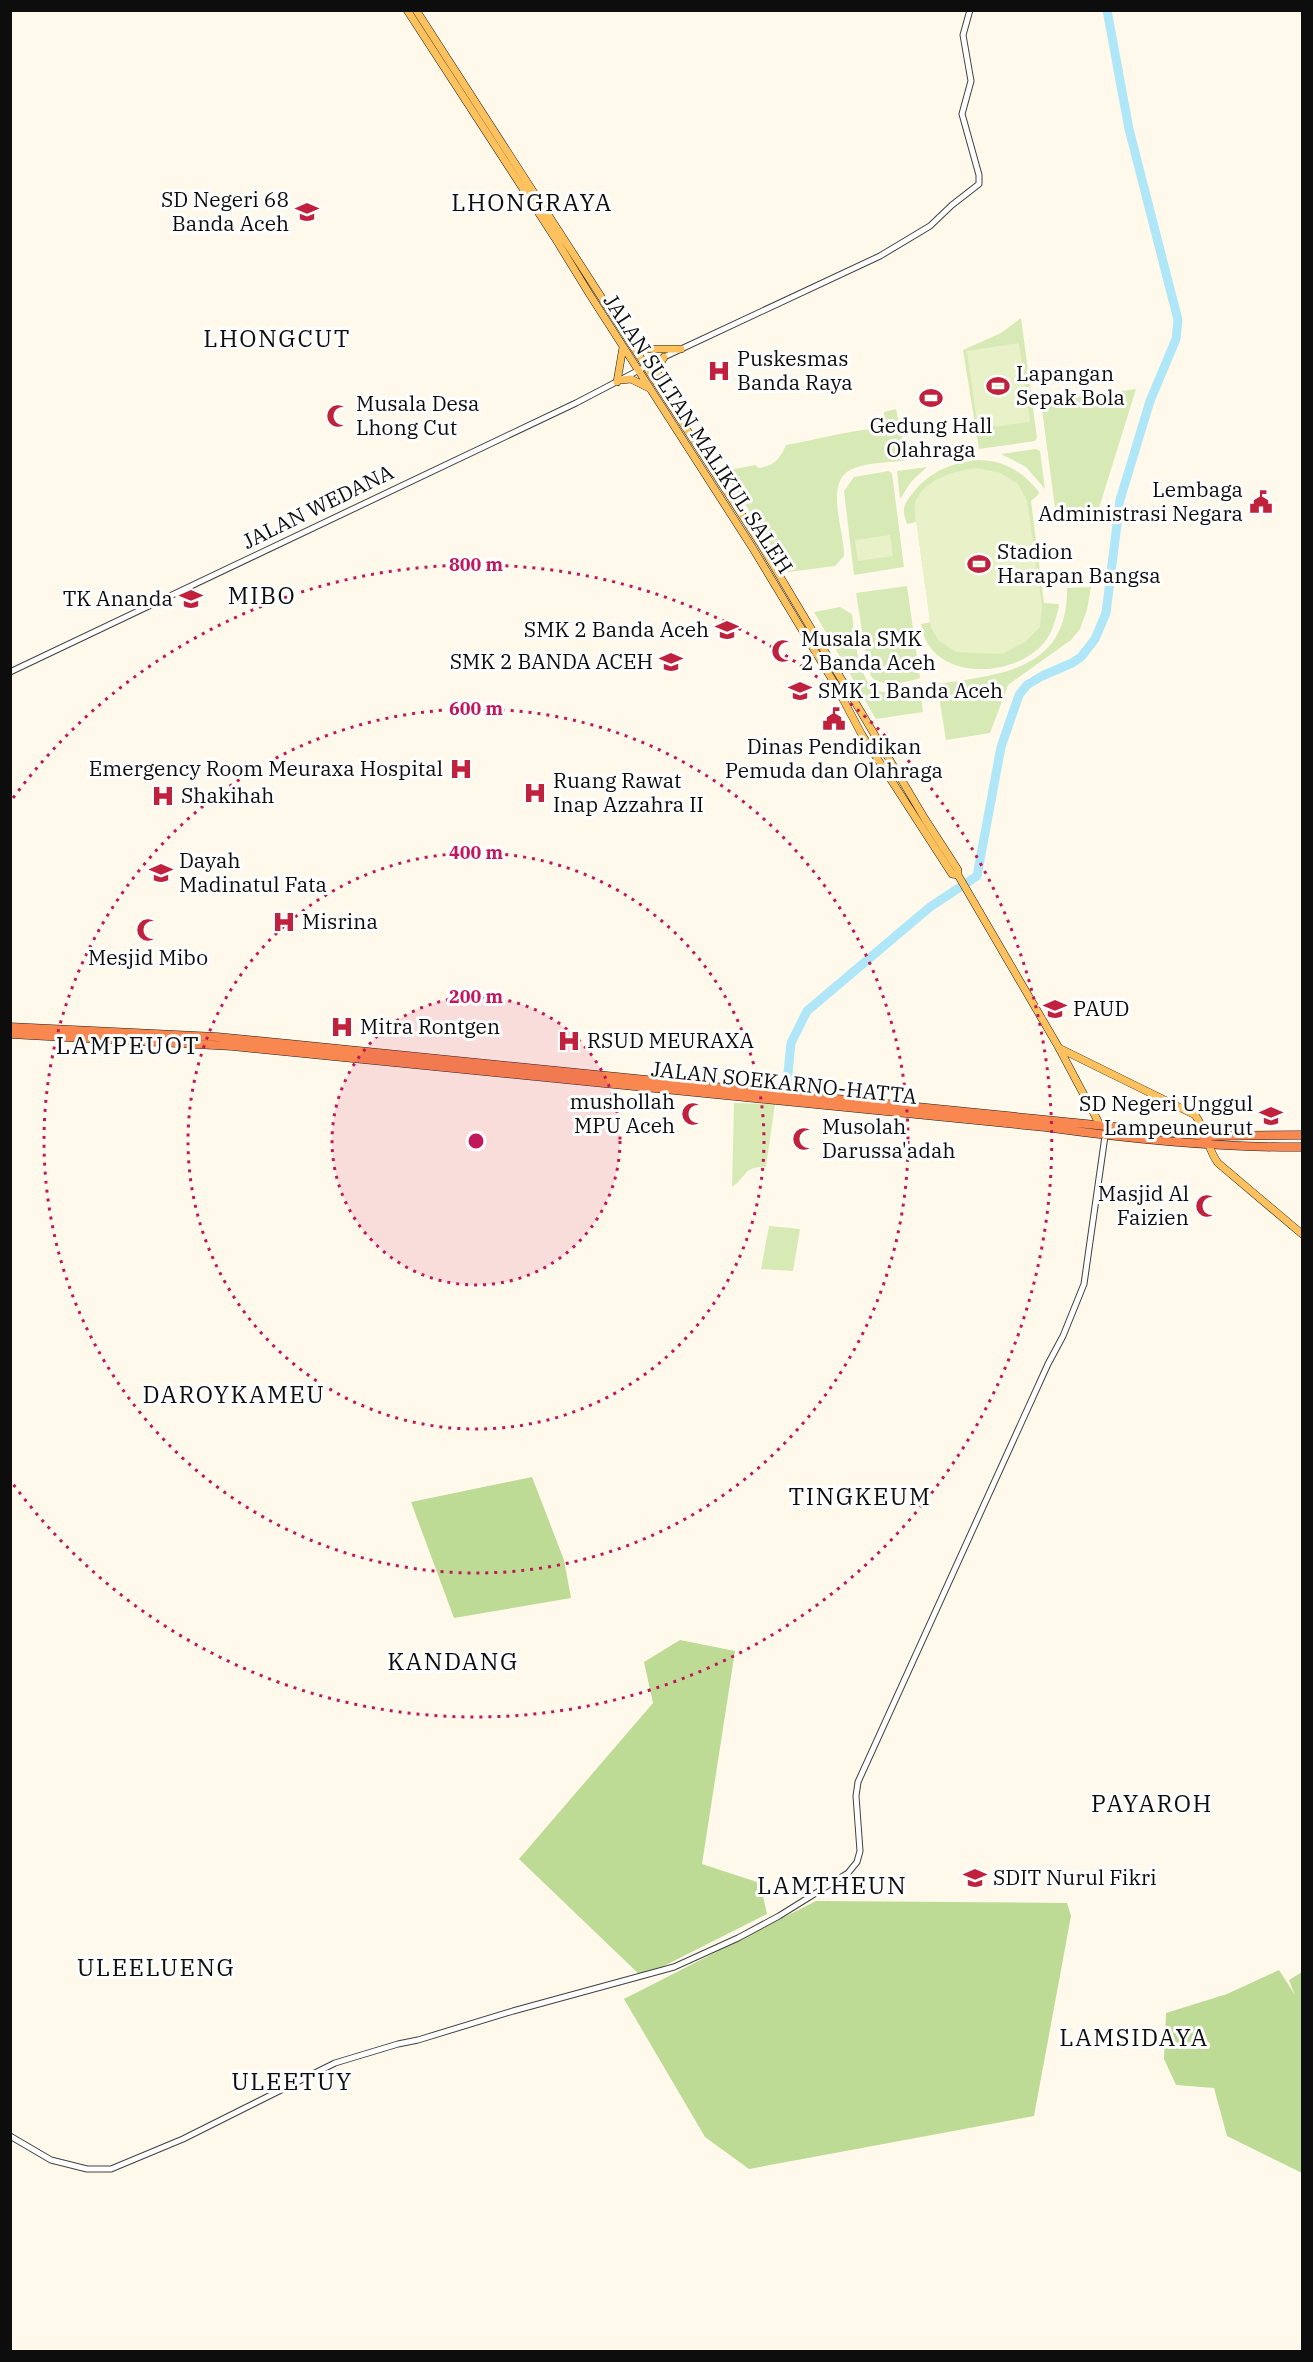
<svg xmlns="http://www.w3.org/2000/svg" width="1313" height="2362" viewBox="0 0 1313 2362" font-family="'IBM Plex Serif',serif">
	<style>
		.green { fill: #d7eab5 }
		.forest { fill: #bddb94 }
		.pitch { fill: #e8f1c7 }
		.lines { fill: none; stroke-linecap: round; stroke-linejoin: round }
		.river { stroke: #afe6f8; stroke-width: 9 }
		.minor-casing { stroke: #404040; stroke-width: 7 }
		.major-casing { stroke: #1e1e1e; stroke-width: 8 }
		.highway-casing { stroke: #1e1e1e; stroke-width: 9 }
		.minor { stroke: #fff; stroke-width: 5 }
		.major { stroke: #fdc25e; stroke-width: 7 }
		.highway { stroke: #f98850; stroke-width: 8 }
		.ring { fill: none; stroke: #c2185b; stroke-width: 3; stroke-dasharray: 3 6 }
		.labels { text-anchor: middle; stroke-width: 6; stroke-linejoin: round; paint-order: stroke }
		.poi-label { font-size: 21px; fill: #0d0d0d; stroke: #fff; text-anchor: start }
		.street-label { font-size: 21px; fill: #0d0d0d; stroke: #fff }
		.quarter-label { font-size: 24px; letter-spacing: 1.5px; fill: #0d0d0d; stroke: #fff }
		.centre { fill: #c2185b; stroke: #fff; stroke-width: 3 }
		.ring-label { font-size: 18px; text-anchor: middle; font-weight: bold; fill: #c2185b; stroke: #fff; stroke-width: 6; stroke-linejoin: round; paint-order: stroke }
	</style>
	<rect width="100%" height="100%" fill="#fff9ec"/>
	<!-- green -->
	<path class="green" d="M 1021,318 L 1037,438 L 1035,441 L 979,449 L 963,350 L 1001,333 Z
		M 1136,389 L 1099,508 L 1056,515 L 1041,402 Z
		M 896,409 L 907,460 C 890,463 868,462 852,469 C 823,482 845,532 844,556 L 835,566 L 788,572 L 724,471 L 755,465 L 759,468 C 774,466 780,459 786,445 C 815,440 843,432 872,429 L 873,418 L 884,415 L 884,412 Z
		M 1036,449 L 1040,451 L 1045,489 L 1026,467 L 1001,454 Z
		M 978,460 C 1004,460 1022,471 1039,492 L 1038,495 L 1031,501 L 1044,603 L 1058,604 L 1059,606 C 1056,619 1052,634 1043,644 C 1011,680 929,681 921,624 L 931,622 L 931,628 L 915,512 L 916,522 L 907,524 C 906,520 903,514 904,510 C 904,504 909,498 912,494 C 930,471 951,463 978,460 Z
		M 927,467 L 911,482 L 900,499 L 897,471 Z
		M 888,471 L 892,473 L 904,567 L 854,575 L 844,491 L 854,477 Z
		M 907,586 L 920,678 C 909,682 880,689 871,676 C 868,671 858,604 856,593 Z
		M 1091,587 L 1087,610 L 1080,629 L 1071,640 L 1008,685 L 990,733 L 946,740 L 937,684 C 1001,674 1068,671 1067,588 Z
		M 840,607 L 852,614 C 855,635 857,688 883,692 C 894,693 908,689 920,687 L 923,712 L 876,719 L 814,612 Z
		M 734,1103 L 775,1104 L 766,1167 C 743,1166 747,1177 732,1187 Z
		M 769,1226 L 800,1229 L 793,1271 L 761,1269 Z"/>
	<!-- forest -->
	<path class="forest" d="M 532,1477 L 564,1560 L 571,1598 L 454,1618 L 411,1502 Z
		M 680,1640 L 735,1651 L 702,1864 L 760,1883 L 767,1914 L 642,1977 L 519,1859 L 653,1703 L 644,1662 Z
		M 816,1901 L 1067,1903 L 1071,1916 L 1034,2116 L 749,2169 L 705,2137 L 624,1999 Z
		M 1279,1970 L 1295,1995 L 1289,1980 L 1302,1972 L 1302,2173 L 1227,2136 L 1214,2088 L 1176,2085 L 1164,2059 L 1166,2013 L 1227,1994 Z"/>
	<!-- pitch -->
	<path class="pitch" d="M 1019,343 L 1030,422 L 978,429 L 967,351 Z
		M 977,468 L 1001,473 L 1018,484 L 1027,500 L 1042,606 L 1040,627 L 1025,642 L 1002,654 L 956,652 L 939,641 L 931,628 L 915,512 C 915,508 915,501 917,498 C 929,477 956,471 977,468 Z
		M 890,535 L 893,556 L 858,561 L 855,540 Z"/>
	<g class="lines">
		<!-- river -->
		<path class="river" d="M 786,1093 L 791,1043 L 807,1011 L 930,907 L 977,876 L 1001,747 L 1019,695 L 1027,685 L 1042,676 L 1072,663 L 1081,657 L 1095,639 L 1106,613 L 1120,500 L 1150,401 L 1176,339 L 1178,320 L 1129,129 L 1107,10"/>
		<!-- minor casing -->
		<g class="minor-casing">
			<path id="minor" d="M 10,672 L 576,403 L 664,357 L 880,256 L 930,226 L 952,205 L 979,184 L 979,175 L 962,114 L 971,81 L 963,35 L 970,10
				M 10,2136 L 51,2160 L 87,2169 L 111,2169 L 183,2139 L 335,2063 L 398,2044 L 418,2040 L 513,2011 L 674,1967 L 738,1938 L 779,1916 L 848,1873 L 857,1862 L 860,1851 L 856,1796 L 858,1782 L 1048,1364 L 1063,1336 L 1084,1284 L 1105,1136"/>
		</g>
		<!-- major casing -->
		<g class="major-casing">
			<path id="major" d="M 407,10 L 555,238 L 590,295 L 752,547 L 836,686 L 862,735 L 952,874 L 958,875
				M 416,10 L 760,543 L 925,819 L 958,870 L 958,875 L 1059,1048 L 1100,1125
				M 632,342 L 650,349 L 681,349
				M 657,379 L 659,366 L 664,357
				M 622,380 L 631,379 L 649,388
				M 617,382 L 623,347
				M 1059,1048 L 1195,1115 C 1207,1130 1207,1149 1218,1163 L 1302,1234"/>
		</g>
		<!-- highway casing -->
		<g class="highway-casing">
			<path id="highway" d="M 10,1027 L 217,1037 L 289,1044 L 1206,1136 L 1302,1135
				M 10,1034 L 232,1046 L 1045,1127 C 1131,1139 1216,1148 1302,1147"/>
		</g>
		<!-- minor -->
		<use href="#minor" class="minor"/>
		<!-- major -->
		<use href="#major" class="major"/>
		<!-- highway -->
		<use href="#highway" class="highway"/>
	</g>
	<!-- distance rings -->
	<circle cx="476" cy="1141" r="144" fill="#c2185b" fill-opacity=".12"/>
	<g class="ring">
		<circle cx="476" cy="1141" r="144"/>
		<circle cx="476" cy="1141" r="288"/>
		<circle cx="476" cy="1141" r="432"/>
		<path d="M13 798A576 576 0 1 1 13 1484"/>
	</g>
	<!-- icons -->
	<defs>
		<g id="school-bare" transform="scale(1.8)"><path d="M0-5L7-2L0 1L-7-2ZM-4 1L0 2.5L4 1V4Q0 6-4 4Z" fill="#c0213c" stroke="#fff" stroke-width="2.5" paint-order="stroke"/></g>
		<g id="hospital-bare" transform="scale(1.8)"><path d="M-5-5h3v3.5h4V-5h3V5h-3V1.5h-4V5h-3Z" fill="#c0213c" stroke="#fff" stroke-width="2.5" paint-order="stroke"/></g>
		<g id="stadium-bare" transform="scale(1.8)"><path d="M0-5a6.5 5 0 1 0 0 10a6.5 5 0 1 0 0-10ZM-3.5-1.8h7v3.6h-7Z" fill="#c0213c" stroke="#fff" stroke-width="2.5" paint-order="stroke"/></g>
		<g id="mosque-bare" transform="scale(1.8)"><path d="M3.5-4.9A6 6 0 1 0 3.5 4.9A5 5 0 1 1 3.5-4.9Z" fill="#c0213c" stroke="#fff" stroke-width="2.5" paint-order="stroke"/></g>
		<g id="civic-bare" transform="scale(1.8)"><path d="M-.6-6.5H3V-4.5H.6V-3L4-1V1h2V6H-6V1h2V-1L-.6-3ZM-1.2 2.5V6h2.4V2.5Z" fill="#c0213c" stroke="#fff" stroke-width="2.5" paint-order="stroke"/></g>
		<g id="university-bare" transform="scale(1.8)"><path d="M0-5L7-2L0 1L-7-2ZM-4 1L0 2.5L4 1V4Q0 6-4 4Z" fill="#c0213c" stroke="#fff" stroke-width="2.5" paint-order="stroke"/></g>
	</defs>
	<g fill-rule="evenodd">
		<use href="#school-bare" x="307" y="212"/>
		<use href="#hospital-bare" x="719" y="371"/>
		<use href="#stadium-bare" x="998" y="386"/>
		<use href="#stadium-bare" x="931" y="398"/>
		<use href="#mosque-bare" x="338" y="416"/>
		<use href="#civic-bare" x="1261" y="502"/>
		<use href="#stadium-bare" x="979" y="564"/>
		<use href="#school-bare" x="191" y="599"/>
		<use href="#school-bare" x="727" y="630"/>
		<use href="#mosque-bare" x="783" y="651"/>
		<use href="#school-bare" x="671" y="662"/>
		<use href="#university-bare" x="800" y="691"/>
		<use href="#civic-bare" x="834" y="719"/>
		<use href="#hospital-bare" x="461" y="769"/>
		<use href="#hospital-bare" x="535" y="793"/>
		<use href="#hospital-bare" x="163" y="796"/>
		<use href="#school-bare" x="161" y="873"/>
		<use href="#hospital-bare" x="284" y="922"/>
		<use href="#mosque-bare" x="148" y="930"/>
		<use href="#school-bare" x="1055" y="1009"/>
		<use href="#hospital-bare" x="342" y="1027"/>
		<use href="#hospital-bare" x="569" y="1041"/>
		<use href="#mosque-bare" x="693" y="1114"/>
		<use href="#school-bare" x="1271" y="1116"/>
		<use href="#mosque-bare" x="804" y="1139"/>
		<use href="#mosque-bare" x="1207" y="1206"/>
		<use href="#school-bare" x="975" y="1878"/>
	</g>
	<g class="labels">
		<!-- poi labels -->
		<g class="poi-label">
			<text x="289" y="207" text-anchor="end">SD Negeri 68<tspan x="289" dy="24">Banda Aceh</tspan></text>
			<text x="737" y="366">Puskesmas<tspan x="737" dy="24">Banda Raya</tspan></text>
			<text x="1016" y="381">Lapangan<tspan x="1016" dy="24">Sepak Bola</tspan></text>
			<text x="356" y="411">Musala Desa<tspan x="356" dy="24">Lhong Cut</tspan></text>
			<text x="931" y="433" text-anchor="middle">Gedung Hall<tspan x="931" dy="24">Olahraga</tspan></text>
			<text x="1243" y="497" text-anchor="end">Lembaga<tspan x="1243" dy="24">Administrasi Negara</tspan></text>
			<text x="997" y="559">Stadion<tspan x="997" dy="24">Harapan Bangsa</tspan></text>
			<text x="173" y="606" text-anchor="end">TK Ananda</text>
			<text x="709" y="637" text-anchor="end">SMK 2 Banda Aceh</text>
			<text x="801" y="646">Musala SMK<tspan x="801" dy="24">2 Banda Aceh</tspan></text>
			<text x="653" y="669" text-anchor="end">SMK 2 BANDA ACEH</text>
			<text x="818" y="698">SMK 1 Banda Aceh</text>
			<text x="834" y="754" text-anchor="middle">Dinas Pendidikan<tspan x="834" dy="24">Pemuda dan Olahraga</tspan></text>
			<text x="443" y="776" text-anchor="end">Emergency Room Meuraxa Hospital</text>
			<text x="553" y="788">Ruang Rawat<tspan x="553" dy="24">Inap Azzahra II</tspan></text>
			<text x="181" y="803">Shakihah</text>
			<text x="179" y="868">Dayah<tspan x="179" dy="24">Madinatul Fata</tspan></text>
			<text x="302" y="929">Misrina</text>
			<text x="148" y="965" text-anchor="middle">Mesjid Mibo</text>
			<text x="1073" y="1016">PAUD</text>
			<text x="360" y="1034">Mitra Rontgen</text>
			<text x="587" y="1048">RSUD MEURAXA</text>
			<text x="675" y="1109" text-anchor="end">mushollah<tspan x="675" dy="24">MPU Aceh</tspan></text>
			<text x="1253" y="1111" text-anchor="end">SD Negeri Unggul<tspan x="1253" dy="24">Lampeuneurut</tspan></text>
			<text x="822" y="1134">Musolah<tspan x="822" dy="24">Darussa'adah</tspan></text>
			<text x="1189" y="1201" text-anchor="end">Masjid Al<tspan x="1189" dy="24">Faizien</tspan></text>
			<text x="993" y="1885">SDIT Nurul Fikri</text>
		</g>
		<!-- street labels -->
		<g class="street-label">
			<text transform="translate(698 434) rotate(57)" y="7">JALAN SULTAN MALIKUL SALEH</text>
			<text transform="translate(318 507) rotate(-26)" y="7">JALAN WEDANA</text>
			<text transform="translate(784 1083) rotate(6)" y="7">JALAN SOEKARNO-HATTA</text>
		</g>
		<!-- quarter labels -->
		<g class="quarter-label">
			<text x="532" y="211">LHONGRAYA</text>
			<text x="277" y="347">LHONGCUT</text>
			<text x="262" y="604">MIBO</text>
			<text x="128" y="1054">LAMPEUOT</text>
			<text x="234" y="1403">DAROYKAMEU</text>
			<text x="860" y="1505">TINGKEUM</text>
			<text x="453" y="1670">KANDANG</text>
			<text x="1152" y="1812">PAYAROH</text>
			<text x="832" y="1894">LAMTHEUN</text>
			<text x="156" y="1976">ULEELUENG</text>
			<text x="1134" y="2046">LAMSIDAYA</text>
			<text x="292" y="2090">ULEETUY</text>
		</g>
	</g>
	<circle cx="476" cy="1141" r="9" class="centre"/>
	<g class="ring-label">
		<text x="476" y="571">800 m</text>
		<text x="476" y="715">600 m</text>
		<text x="476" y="859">400 m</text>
		<text x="476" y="1003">200 m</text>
	</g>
	<!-- border -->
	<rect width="1313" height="2362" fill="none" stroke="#0d0d0d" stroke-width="24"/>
</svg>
